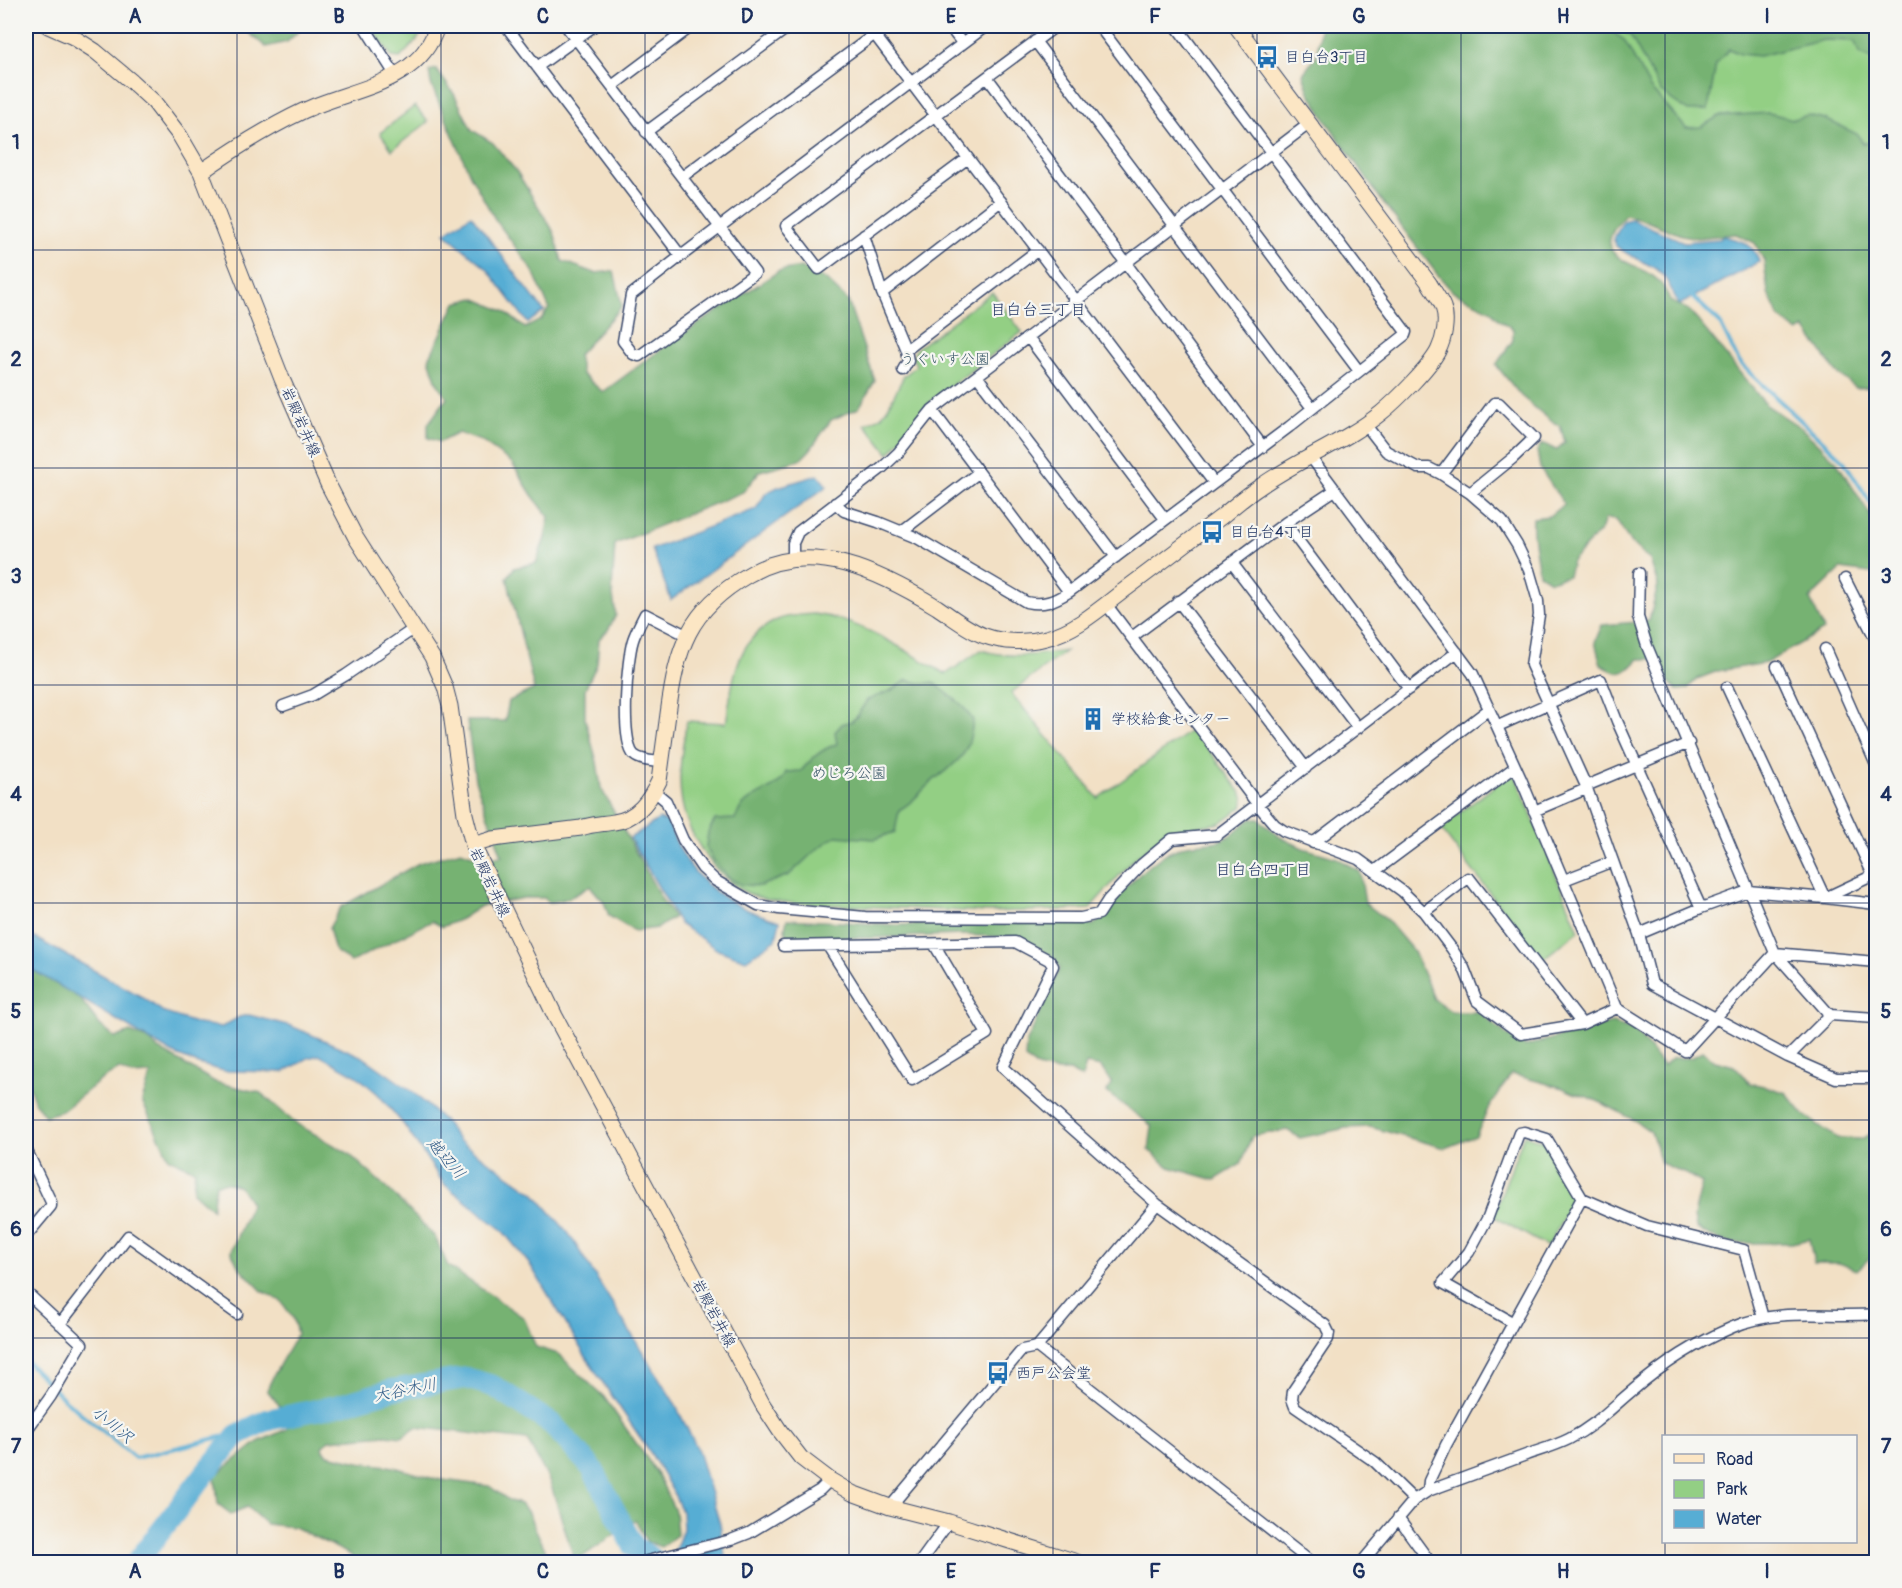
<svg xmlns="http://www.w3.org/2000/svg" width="1902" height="1588" viewBox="0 0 1902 1588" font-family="Pangolin,'Klee One',sans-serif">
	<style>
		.green { fill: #93cf84; stroke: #577f71; stroke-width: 1.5 }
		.forest { fill: #76b272; stroke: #487068; stroke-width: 1.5 }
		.water { fill: #57add4; stroke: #396e99; stroke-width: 1.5 }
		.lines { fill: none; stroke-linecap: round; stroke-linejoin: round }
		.stream { stroke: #57add4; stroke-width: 4 }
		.river { stroke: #57add4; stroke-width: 22 }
		.street-casing { stroke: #3b4a6d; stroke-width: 13 }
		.secondary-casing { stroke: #3b4a6d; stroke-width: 17 }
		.street { stroke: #fff; stroke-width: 10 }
		.secondary { stroke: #fce6c4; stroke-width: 15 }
		.grid { fill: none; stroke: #1b2f5e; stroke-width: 1.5; stroke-opacity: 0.55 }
		.labels { text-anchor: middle; stroke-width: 4.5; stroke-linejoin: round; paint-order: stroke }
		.poi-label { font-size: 15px; fill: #1b2f5e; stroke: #f6f6f2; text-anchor: start }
		.park-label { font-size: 15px; fill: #395768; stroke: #f6f6f2 }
		.street-label { font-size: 15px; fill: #1b2f5e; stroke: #f6f6f2 }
		.neighbourhood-label { font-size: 16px; fill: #1b2f5e; stroke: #f6f6f2 }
		.water-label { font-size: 16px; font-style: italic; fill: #305b87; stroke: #f6f6f2 }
		.neatline { fill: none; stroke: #1b2f5e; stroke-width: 2 }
		.grid-label { font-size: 20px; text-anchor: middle; font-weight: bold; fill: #1b2f5e }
	</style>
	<rect width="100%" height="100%" fill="#f6f6f2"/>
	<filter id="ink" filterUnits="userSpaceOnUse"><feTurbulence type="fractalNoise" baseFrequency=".0167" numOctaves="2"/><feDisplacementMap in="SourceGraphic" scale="12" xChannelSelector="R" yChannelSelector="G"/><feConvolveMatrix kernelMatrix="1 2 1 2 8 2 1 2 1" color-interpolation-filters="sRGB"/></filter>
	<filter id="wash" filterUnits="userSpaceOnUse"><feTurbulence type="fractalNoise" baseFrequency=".008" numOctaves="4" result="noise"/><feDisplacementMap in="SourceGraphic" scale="24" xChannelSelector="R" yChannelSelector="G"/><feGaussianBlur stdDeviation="1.35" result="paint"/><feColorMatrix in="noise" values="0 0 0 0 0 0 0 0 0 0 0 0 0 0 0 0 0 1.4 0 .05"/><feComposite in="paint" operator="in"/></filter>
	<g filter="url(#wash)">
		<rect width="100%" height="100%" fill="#f2e0c5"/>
		<!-- green -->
		<path class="green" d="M 370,26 L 425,26 L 417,40 L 400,58 L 392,57 Z
			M 1549,26 L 1876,26 L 1876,176 L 1711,155 Z
			M 415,106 L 428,122 L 392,150 L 380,133 Z
			M 992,292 L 1022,332 L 931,401 L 909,431 L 889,454 L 865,424 L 881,417 L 888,407 L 904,376 L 916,366 L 913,358 L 916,349 Z
			M 814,614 C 862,620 905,651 946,674 L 981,650 C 1009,659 1037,655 1066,651 L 1011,693 L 1098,798 L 1193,729 L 1242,794 L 1244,800 L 1242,807 L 1220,823 L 1171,831 L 1135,858 L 1089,909 L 988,912 L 792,903 C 774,901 756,899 740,889 C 713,872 687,834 682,803 C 677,776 682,747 687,721 L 726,723 C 733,683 734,639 777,620 C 788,615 802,615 814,614 Z
			M 1510,774 L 1515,775 L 1579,931 L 1541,960 L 1440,828 Z
			M 1524,1135 L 1545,1142 L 1577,1192 L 1548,1247 L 1493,1216 Z"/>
		<!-- forest -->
		<path class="forest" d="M 244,26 L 304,26 L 287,42 L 266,47 L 250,34 Z
			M 1320,26 L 1604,26 L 1624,40 L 1650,88 L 1686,128 L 1701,127 L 1719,116 L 1769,113 L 1793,119 L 1808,115 L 1825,119 L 1857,134 L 1863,143 L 1876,143 L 1876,387 L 1856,388 L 1836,372 L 1805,328 L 1798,332 L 1779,317 L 1768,293 L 1764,261 L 1755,243 L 1736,234 L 1697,238 L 1681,235 L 1641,219 L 1625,215 C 1585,259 1633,259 1658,280 C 1664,285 1667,294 1670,301 L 1690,311 L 1766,405 L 1800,427 L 1836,461 L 1871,516 L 1876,529 L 1876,574 L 1841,569 L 1810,599 L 1824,630 L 1766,663 L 1718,671 L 1697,679 L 1687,689 L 1677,690 L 1669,682 L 1655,659 L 1639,659 C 1623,676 1621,676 1601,665 L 1595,642 L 1602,625 L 1649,621 L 1658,585 L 1650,560 L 1631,543 L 1616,520 L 1605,519 L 1601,530 L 1572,561 L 1568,576 L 1550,581 L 1539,574 C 1537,555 1531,536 1533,518 L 1549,516 L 1564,504 L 1540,468 L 1537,451 L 1542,443 L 1556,450 L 1565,442 L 1560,426 L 1551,421 L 1521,396 L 1496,365 L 1513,340 L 1513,329 L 1499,320 L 1490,310 L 1453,292 L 1437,274 L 1380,198 L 1327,122 L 1309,92 L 1303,74 L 1317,55 Z
			M 1615,26 L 1876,26 L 1876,55 L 1872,59 L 1860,54 L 1854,41 L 1824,40 L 1759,56 L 1740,54 L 1729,49 L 1716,64 L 1708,110 L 1688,111 L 1661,92 L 1630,35 Z
			M 436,69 L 454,94 L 472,130 L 493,143 L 517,172 L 554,232 L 562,261 L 595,273 L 614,271 L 622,306 L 578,355 L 582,374 L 603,392 L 675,339 L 779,271 L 801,267 L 825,279 L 848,301 L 875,381 L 859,408 L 831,420 L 810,450 L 800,460 L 760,471 L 743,492 L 615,544 L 612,589 L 616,615 L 608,630 L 599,639 L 597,664 L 585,689 L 585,719 L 597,762 L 601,788 L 662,900 L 674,917 L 658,928 L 634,931 L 609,916 L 604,902 L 590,886 C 576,895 566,901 549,902 L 544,898 L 524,898 L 481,906 L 461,919 L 442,927 L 432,921 L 351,962 L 335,951 L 329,928 L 341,907 L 419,863 L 461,851 L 483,859 L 502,856 L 475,780 L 467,721 L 505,721 L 509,701 L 534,689 L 507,578 L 514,568 L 536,563 L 545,538 L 549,517 L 532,495 L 512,463 L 481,441 L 458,433 L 440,442 L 428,438 L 428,424 L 447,398 L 437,383 L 429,359 L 456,303 L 474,298 L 504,311 L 525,328 L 541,320 L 549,308 L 533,271 L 495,219 L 470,175 L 431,84 L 429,71 Z
			M 907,680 L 924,684 L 933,682 L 962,705 L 973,720 C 969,763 955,760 927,786 C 917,796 912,803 899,810 L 895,832 L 875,839 L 836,836 L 816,850 L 789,875 L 760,886 L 742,885 L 729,878 L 714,861 L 706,847 L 708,832 L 715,820 L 735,819 C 737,815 739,810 742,806 C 755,791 779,791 786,772 L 801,771 C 811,759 821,749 837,744 L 835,732 L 842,724 L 852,721 L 857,716 L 867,700 L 890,691 Z
			M 1250,819 L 1259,819 L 1280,837 L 1303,848 L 1337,858 L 1360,872 L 1365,903 L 1387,920 L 1414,952 L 1434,999 L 1452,1012 L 1479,1012 L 1507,1035 L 1525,1046 L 1612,1023 L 1635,1030 L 1663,1066 L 1673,1058 L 1691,1058 L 1702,1051 L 1715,1061 L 1734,1066 L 1750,1083 L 1768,1087 L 1786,1093 L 1804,1115 L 1837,1138 L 1861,1139 L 1876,1131 L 1876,1256 L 1872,1256 L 1857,1270 L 1838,1263 L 1814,1263 L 1809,1239 L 1792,1243 L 1729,1243 L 1709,1236 L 1696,1228 L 1694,1216 L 1702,1183 L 1690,1176 L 1661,1163 L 1651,1132 L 1634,1120 L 1604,1104 L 1588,1097 L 1574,1093 L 1563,1088 L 1511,1074 L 1488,1109 L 1476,1136 L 1445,1148 L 1370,1127 L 1346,1128 L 1300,1138 L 1287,1130 L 1252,1136 L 1241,1164 L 1215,1180 L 1169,1167 L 1149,1150 L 1152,1126 L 1114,1098 L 1107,1092 L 1112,1084 L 1101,1067 L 1086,1064 L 1082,1078 L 1069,1071 L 1054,1071 L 1037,1067 L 1025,1059 L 1026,1044 L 1060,968 L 1054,958 L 1023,938 L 964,935 L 865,938 L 786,937 L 785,928 L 787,919 L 898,925 L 1078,922 L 1093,925 L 1104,917 L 1124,890 L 1145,869 L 1165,854 L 1186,845 L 1219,841 L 1233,834 Z
			M 26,965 L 75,992 L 100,1025 L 115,1038 L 130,1032 L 148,1039 L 158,1049 L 215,1082 L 261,1093 L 295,1123 L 348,1153 L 390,1191 L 435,1237 L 448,1266 L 524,1318 L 536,1347 L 558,1354 L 604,1397 L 657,1473 L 675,1511 L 677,1535 L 661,1547 L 647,1542 L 635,1520 L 575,1562 L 550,1482 L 527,1440 L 416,1427 L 402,1437 L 386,1435 L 329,1440 L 322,1447 L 328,1455 L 359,1462 L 394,1467 L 435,1479 L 489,1486 L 510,1501 L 520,1504 L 527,1511 L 551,1562 L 354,1562 L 351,1555 L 294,1527 L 266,1524 L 247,1507 L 231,1514 L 218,1504 L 215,1476 L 258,1442 L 287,1429 L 280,1406 L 267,1390 C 275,1370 287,1353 297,1334 L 293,1318 L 281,1301 L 262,1291 L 238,1266 L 231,1251 L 251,1204 C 242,1187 236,1180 216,1184 L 212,1209 L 193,1192 L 195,1170 L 169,1158 L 142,1101 L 151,1074 L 132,1075 L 119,1069 L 101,1080 L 62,1111 L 45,1116 L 35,1103 L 26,1077 Z"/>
		<!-- water -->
		<path class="water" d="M 471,215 L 544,311 L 528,323 L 487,269 L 445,233 Z
			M 1631,219 L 1684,242 L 1720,239 L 1723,236 C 1740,241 1754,242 1759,262 L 1679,305 C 1673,295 1669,280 1660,272 C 1646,261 1628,257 1615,245 L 1614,239 L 1623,221 Z
			M 818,475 L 827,486 L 671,600 L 652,549 L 756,509 L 766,493 L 778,487 Z
			M 659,819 L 668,822 C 688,880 723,905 780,921 L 776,939 L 746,960 L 718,950 L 680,924 L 630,838 Z
			M 26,933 L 142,997 L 165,1013 L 198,1024 L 222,1027 L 239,1017 L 249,1015 L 291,1026 L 363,1057 L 413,1092 L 445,1122 L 458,1140 L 534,1193 L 569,1234 L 674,1402 L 697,1448 L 720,1524 L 726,1562 L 671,1562 L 683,1529 L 682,1512 L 673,1492 L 650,1452 L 589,1362 L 531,1266 L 502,1230 L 444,1184 L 404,1125 L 378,1094 L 357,1076 L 319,1055 L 308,1058 L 284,1072 L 224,1071 L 198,1064 L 172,1053 L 26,966 Z"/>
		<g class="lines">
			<!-- stream -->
			<path class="stream" d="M 1693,297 L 1720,323 L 1738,360 L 1749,372 L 1843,460 L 1876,511
				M 26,1361 L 65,1400 L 135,1458 L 229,1435 L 237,1435"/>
			<!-- river -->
			<path class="river" d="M 137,1562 L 207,1471 L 237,1435 L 267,1420 L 336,1406 L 391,1390 L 466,1378 L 493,1386 L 552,1424 L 592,1468 L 634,1547 L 657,1562"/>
		</g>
	</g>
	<g filter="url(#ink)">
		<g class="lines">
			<!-- street casing -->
			<g class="street-casing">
				<path id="street" d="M 364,26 L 396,76
					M 506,26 L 681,256 L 986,26
					M 566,26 L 755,273 L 639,356 L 633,354 L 623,341 L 631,295 L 681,256
					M 868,26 L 1214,483
					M 949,26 L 962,43
					M 1099,26 L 1359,371
					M 1035,41 L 1312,408
					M 537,67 L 594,26
					M 987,77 L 1263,447
					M 612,86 L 692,26
					M 646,132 L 790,26
					M 968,158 L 819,269 L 786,226 L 1056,26
					M 682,177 L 875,34
					M 864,235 L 882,293 L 906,350 L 908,361 L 903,370
					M 882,293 L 1001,201
					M 1028,337 L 1165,519
					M 906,350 L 1038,250
					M 977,376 L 1116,557
					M 932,410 L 1069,592
					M 1365,424 L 1386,451 L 1418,468 L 1429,468 L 1441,474 L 1470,493 L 1502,521 L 1517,545 L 1529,570 L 1538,601 L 1539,615 L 1531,665 L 1586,786 L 1639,934 L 1652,984 L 1788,1057 L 1836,1078 L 1876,1078
					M 1441,474 L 1494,403 L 1499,403 L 1534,438 L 1513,458 L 1470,493
					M 835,503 L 844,511 L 878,522 L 917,538 L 1026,602 C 1044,606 1054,601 1069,592 L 1289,427 L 1405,335 L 1406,332 L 1176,26
					M 1285,523 L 1409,689
					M 902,531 L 978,473
					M 793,559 L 793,543 L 798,532 L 882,468 L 898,453 L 932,410 L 1310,123
					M 1232,563 L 1358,728
					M 1639,573 L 1638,617 L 1647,646 L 1775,953 L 1876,962
					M 1845,579 L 1876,640
					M 1178,601 L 1306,768
					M 1106,604 L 1258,805 L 1275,825 L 1284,831 L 1358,859 L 1402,891 L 1424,912 L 1452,949 L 1464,968 L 1477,1001 L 1521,1034 L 1582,1024 L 1617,1008 L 1521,779 L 1473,674 L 1310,456
					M 1132,637 L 1285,523 L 1335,490
					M 1825,649 L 1876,765
					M 1777,666 L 1873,875
					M 1727,687 L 1825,898 L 1876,904
					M 283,706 L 313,695 L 346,675 L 415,628
					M 1498,726 L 1601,680 L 1617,721 L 1701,908
					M 661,762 C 653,761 641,761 634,755 C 620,741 627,659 633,640 C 636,631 641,622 645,614 L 686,635
					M 1586,786 L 1689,743
					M 654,791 L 666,801 L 683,840 L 702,868 L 716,881 L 758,905 L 779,909 L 865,917 L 1081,918 L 1099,914 L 1108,900 L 1142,864 L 1172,839 L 1217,835 L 1457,652
					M 1534,811 L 1586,789
					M 1313,843 L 1488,710
					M 1375,871 L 1515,767
					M 1564,880 L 1613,861
					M 1424,912 L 1468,878 L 1470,879 L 1582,1024
					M 1639,934 L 1701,908 L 1748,891 L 1825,898 L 1876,874
					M 783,946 L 1015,942 L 1049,960 L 1053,966 L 1003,1067 L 1157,1204 L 1325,1325 L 1329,1333 L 1328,1339 L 1293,1391 L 1292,1399 L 1295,1407 L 1375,1462 L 1414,1500
					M 828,946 L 912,1080 L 987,1034 L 934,944
					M 1617,1008 L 1685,1051 L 1775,953 L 1830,1015 L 1876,1018
					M 1788,1057 L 1830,1015
					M 1875,1078 L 1876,1060
					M 26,1149 L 51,1202 L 51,1206 L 26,1236
					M 26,1292 L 82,1344 L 51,1396 L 26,1431
					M 1512,1322 L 1443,1283 L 1469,1252 L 1488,1217 L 1519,1133 L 1524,1132 L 1547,1139 L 1582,1198
					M 60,1324 L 128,1236 L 237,1314
					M 1037,1347 L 1311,1562
					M 1428,1491 L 1429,1481 L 1446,1445 L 1582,1198 L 1647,1226 L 1744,1250 L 1763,1318
					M 890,1507 L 1022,1350 L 1037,1347 L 1157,1204
					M 1398,1518 L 1430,1562
					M 643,1562 L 731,1540 L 749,1533 L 820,1490 L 830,1480
					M 920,1562 L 949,1522
					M 1362,1562 L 1414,1500 L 1428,1491 C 1461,1479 1493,1467 1526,1455 C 1540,1450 1555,1446 1569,1439 C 1595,1426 1611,1408 1633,1390 C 1662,1365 1698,1342 1733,1327 C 1782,1307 1826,1318 1876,1314"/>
			</g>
			<!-- secondary casing -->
			<g class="secondary-casing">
				<path id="secondary" d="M 48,26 L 73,37 L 95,51 L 131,81 L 154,102 L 180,136 L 201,172 L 282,379 L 328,484 L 356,538 L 432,657 L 445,687 L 450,706 L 465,814 L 473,845 L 555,1016 L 763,1405 L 780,1431 L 801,1458 L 830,1480 L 852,1493 L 890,1507 L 949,1522 L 1077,1562
					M 201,172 C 234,149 267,128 303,111 C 351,88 420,85 437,26
					M 473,845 L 493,839 L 581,828 C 592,824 603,824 614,822 C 637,819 650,800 659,781 C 662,759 665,736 668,714 C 677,648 688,610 748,575 C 811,537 881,573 937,607 C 951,616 969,631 985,636 C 1004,643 1027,643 1046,638 C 1076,631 1102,607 1127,588 C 1158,565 1189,541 1221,517 C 1234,506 1247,495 1261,486 C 1299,459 1345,442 1381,413 C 1397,400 1429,368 1438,351 C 1444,339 1448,320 1443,307 C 1440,299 1433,290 1429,283 L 1236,26"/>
			</g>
			<!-- street -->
			<use href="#street" class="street"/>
			<!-- secondary -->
			<use href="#secondary" class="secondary"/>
		</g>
	</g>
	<!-- grid -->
	<path class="grid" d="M 237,26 L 237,1562M 441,26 L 441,1562M 645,26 L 645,1562M 849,26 L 849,1562M 1053,26 L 1053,1562M 1257,26 L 1257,1562M 1461,26 L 1461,1562M 1665,26 L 1665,1436M 26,250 L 1876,250M 26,468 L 1876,468M 26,685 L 1876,685M 26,903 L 1876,903M 26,1120 L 1876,1120M 26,1338 L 1876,1338M 1665,1542 L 1665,1562"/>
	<!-- icons -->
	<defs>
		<g id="bus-bare" transform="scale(1.8)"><path d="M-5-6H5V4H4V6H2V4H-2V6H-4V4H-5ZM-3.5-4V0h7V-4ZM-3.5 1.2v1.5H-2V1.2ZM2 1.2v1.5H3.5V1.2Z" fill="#1f6fb2" stroke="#f6f6f2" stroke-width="2.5" paint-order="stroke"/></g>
		<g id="building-bare" transform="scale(1.8)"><path d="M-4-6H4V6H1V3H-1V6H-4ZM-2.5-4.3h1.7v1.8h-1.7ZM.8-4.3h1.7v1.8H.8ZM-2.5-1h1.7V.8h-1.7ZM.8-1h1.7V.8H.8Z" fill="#1f6fb2" stroke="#f6f6f2" stroke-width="2.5" paint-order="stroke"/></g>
	</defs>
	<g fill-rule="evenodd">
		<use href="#bus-bare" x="1267" y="57"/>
		<use href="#bus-bare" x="1212" y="532"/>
		<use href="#building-bare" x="1093" y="719"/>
		<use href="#bus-bare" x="998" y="1373"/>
	</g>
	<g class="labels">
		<!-- poi labels -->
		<g class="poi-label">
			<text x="1285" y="62">目白台3丁目</text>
			<text x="1230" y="537">目白台4丁目</text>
			<text x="1111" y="724">学校給食センター</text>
			<text x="1016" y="1378">西戸公会堂</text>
		</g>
		<!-- park labels -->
		<g class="park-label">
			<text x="945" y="364">うぐいす公園</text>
			<text x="849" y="778">めじろ公園</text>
		</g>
		<!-- street labels -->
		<g class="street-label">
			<text transform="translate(301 422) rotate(66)" y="5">岩殿岩井線</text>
			<text transform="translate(490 882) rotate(65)" y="5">岩殿岩井線</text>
			<text transform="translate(714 1313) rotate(62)" y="5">岩殿岩井線</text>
		</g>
		<!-- neighbourhood labels -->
		<g class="neighbourhood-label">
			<text x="1038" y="315">目白台三丁目</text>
			<text x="1263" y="875">目白台四丁目</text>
		</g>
		<!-- water labels -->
		<g class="water-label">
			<text transform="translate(447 1158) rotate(49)" y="6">越辺川</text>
			<text transform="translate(405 1389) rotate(-11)" y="6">大谷木川</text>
			<text transform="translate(113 1424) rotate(39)" y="6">小川沢</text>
		</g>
	</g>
	<!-- margin -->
	<rect width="1902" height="1588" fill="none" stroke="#f6f6f2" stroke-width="66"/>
	<!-- legend -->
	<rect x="1662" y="1435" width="195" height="108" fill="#f6f6f2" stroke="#9ea6b7" stroke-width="1.5"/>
	<rect x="1674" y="1454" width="30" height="9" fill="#fce6c4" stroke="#9ea6b7" stroke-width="1.5"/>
	<text x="1716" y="1465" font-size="18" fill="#1b2f5e">Road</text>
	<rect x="1674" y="1480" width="30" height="18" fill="#93cf84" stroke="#9ea6b7" stroke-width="1.5"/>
	<text x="1716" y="1495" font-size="18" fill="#1b2f5e">Park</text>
	<rect x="1674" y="1510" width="30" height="18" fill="#57add4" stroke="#9ea6b7" stroke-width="1.5"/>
	<text x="1716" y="1525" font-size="18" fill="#1b2f5e">Water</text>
	<rect x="33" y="33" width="1836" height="1522" class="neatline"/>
	<g class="grid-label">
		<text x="135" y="23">A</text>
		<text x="339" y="23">B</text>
		<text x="543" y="23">C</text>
		<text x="747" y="23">D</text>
		<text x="951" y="23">E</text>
		<text x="1155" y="23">F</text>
		<text x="1359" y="23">G</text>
		<text x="1563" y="23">H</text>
		<text x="1767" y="23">I</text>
		<text x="16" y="149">1</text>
		<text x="1886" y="149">1</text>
		<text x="16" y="366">2</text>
		<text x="1886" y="366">2</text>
		<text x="16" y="583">3</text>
		<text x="1886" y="583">3</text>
		<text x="16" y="801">4</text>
		<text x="1886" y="801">4</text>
		<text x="16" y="1018">5</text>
		<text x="1886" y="1018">5</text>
		<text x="16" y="1236">6</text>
		<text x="1886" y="1236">6</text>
		<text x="16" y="1453">7</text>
		<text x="1886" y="1453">7</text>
		<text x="135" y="1578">A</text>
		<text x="339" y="1578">B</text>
		<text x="543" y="1578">C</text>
		<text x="747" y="1578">D</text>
		<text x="951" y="1578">E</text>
		<text x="1155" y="1578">F</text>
		<text x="1359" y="1578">G</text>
		<text x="1563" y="1578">H</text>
		<text x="1767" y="1578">I</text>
	</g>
</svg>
